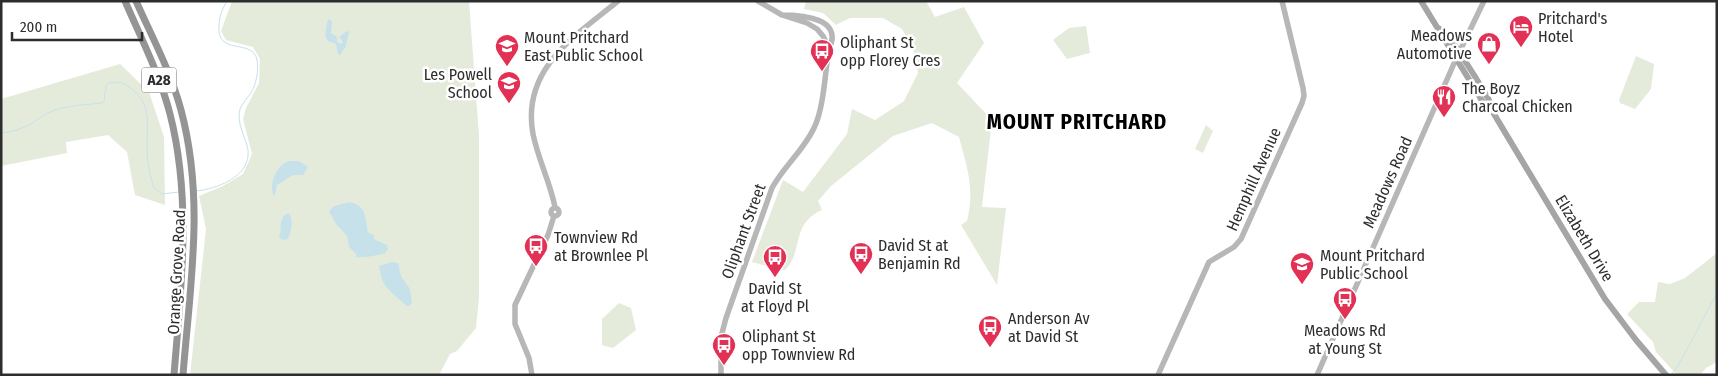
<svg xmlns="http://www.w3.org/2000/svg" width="1718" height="376" viewBox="0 0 1718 376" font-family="'Fira Sans Condensed',sans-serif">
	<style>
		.green { fill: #e5ebdb }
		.water { fill: #c7e1eb }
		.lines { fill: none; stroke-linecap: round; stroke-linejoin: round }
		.stream { stroke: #c7e1eb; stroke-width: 1 }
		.secondary { stroke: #b7b7b7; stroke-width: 5.5 }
		.primary { stroke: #a5a5a5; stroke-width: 6 }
		.highway { stroke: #949494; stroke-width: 7 }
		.labels { text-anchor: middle; stroke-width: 5; stroke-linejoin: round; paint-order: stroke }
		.shield { fill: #fff; stroke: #6c6c6c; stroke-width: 1 }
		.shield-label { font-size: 15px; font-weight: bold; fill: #2d2d2d }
		.poi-label { font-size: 16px; fill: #2d2d2d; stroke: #fff; text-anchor: start }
		.street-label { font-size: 16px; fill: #2d2d2d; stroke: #fff }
		.district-label { font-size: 21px; font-weight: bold; letter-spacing: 1px; fill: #000; stroke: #fff }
	</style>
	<rect width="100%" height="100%" fill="#fff"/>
	<!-- green -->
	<path class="green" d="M 232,1 L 469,1 L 479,136 L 479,297 L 476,328 L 457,351 L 450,354 L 439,375 L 190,375 L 206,229 L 199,196 L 223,186 L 243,174 L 252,154 L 243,119 L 246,108 L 259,83 L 260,59 L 253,47 L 226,40 L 221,31 Z
		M 806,1 L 926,1 L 935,17 L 964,7 L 984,43 L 957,83 L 992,120 L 982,207 L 1006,208 L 997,285 L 961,225 L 967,221 C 975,188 967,168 959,137 L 932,123 L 893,136 L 831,186 L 818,201 L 822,210 C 790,224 804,252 785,270 L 778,269 L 752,262 L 783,180 L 803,192 L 847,134 L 852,109 L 875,120 L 904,101 L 918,73 L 913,49 L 902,29 L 883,18 L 850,18 L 836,25 L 823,13 L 804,9 Z
		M 1086,26 L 1090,53 L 1067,59 L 1053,40 L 1069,28 Z
		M 1636,56 L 1654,64 L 1651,89 L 1635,109 L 1620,103 L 1619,100 Z
		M 120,64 L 149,92 L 164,137 L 165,205 L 135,195 L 127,152 L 108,135 L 66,142 L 67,153 L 1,166 L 1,99 Z
		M 1206,125 L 1213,131 L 1203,153 L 1195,149 Z
		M 1717,253 L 1717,362 L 1706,368 L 1700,375 L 1677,375 L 1656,352 L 1653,342 L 1627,314 L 1639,302 L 1655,302 L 1658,282 L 1670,284 L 1685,278 Z
		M 619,303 L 631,308 L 636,330 L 613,348 L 602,345 L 602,319 Z"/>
	<!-- water -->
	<path class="water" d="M 329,19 L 332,22 L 331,33 L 337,37 L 337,41 L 340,44 L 343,42 L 339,37 L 347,31 L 349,32 L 346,46 L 340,55 L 338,54 L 336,44 L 328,41 L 325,36 L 327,22 Z
		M 289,161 L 299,161 L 308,167 L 303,175 L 293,175 L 277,185 L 275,195 L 273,195 C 269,184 277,164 289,161 Z
		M 349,202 C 367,205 365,218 368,232 L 374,236 L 374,239 L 387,245 L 388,249 L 385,253 C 376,256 364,258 356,257 L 356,254 L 349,247 L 347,236 L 336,224 L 329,211 L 334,206 Z
		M 289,213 C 294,220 291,232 288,239 L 283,240 L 279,237 C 283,229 277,216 289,213 Z
		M 392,262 L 398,263 L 401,276 L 410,289 L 412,303 L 409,306 L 407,306 C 400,300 386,289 383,282 C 381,277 380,270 379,266 Z"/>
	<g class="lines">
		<!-- stream -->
		<path class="stream" d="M 1,133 C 12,132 22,129 31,124 C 39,119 46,113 55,110 C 71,105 85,105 102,103 L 104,101 L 106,86 L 109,83 L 121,82 C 153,99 147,119 147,149 C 147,162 150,176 154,188 L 162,194 L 179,192
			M 196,191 C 216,189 251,177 248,150 C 246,137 236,124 240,109 C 242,104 247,98 251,93 C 256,85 259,70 257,60 C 253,38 217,56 219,27 C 219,17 222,9 227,1
			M 1671,375 L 1678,366 L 1717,293"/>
		<!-- secondary -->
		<path class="secondary" d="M 758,1 L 782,15 L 807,23 L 817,29 L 823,36 L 829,49
			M 555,207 C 550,182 538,159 533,134 C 521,69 575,36 618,1
			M551 212a4 4 0 1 1 8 0a4 4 0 1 1-8 0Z
			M 532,375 L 529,358 L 515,324 L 515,305 L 548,235 L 554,216
			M 721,375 L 721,337 L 726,318 L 772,188 C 784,166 804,150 814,128 C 824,108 825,72 829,49 C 844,18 802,15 782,15
			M 1158,375 L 1209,262 L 1234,247 L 1241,239 L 1302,103 L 1304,96 L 1303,88 L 1282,1
			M 1317,375 L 1456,59 L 1484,1"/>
		<!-- primary -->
		<path class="primary" d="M 1421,1 L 1484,104 L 1491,109 L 1605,299 L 1636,340 L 1666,375
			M 1440,29 L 1449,36 L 1474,75 L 1489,100 L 1491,109"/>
		<!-- highway -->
		<path class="highway" d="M 125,1 C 141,38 160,75 170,114 C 192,200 181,287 174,375
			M 136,1 C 152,37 171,72 181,110 C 205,200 190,285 183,375"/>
	</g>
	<!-- icons -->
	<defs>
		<g id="hotel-pin" transform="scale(1.25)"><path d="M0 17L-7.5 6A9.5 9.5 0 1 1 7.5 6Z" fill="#e33155" stroke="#fff"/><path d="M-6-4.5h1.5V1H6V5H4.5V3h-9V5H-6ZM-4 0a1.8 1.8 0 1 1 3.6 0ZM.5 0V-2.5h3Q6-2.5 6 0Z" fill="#fff"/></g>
		<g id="shop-pin" transform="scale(1.25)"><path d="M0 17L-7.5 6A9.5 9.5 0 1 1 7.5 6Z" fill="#e33155" stroke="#fff"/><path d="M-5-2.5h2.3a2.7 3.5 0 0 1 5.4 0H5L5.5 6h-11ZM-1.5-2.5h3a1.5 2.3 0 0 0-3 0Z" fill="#fff"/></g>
		<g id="school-pin" transform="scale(1.25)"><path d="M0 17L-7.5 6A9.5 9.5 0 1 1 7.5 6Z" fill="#e33155" stroke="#fff"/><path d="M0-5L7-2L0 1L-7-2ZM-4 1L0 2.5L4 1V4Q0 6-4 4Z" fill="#fff"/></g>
		<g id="bus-pin" transform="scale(1.25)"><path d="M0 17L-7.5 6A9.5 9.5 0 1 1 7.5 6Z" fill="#e33155" stroke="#fff"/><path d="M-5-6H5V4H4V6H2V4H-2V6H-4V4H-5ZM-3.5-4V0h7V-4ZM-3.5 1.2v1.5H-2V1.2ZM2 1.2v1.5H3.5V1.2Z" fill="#fff"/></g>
		<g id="restaurant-pin" transform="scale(1.25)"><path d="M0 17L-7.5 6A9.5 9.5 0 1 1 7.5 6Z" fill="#e33155" stroke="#fff"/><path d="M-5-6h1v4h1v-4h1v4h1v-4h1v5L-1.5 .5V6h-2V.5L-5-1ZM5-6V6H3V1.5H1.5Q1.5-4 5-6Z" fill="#fff"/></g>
	</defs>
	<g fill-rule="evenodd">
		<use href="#hotel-pin" x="1521" y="27"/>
		<use href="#shop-pin" x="1489" y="44"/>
		<use href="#school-pin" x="507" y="46"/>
		<use href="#bus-pin" x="822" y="51"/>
		<use href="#school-pin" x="509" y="83"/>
		<use href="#restaurant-pin" x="1444" y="97"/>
		<use href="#bus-pin" x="536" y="246"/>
		<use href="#bus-pin" x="861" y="254"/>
		<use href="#bus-pin" x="775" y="257"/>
		<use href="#school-pin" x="1302" y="264"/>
		<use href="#bus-pin" x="1345" y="299"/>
		<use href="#bus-pin" x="990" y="327"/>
		<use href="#bus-pin" x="724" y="345"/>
	</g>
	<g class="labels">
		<!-- shield labels -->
		<rect class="shield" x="141.5" y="67.5" width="35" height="25" rx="4"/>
		<g class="shield-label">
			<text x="159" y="85">A28</text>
		</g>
		<!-- poi labels -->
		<g class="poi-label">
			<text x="1538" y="24">Pritchard's<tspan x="1538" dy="18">Hotel</tspan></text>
			<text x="1472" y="41" text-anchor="end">Meadows<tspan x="1472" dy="18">Automotive</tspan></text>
			<text x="524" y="43">Mount Pritchard<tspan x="524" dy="18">East Public School</tspan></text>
			<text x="840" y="48">Oliphant St<tspan x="840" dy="18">opp Florey Cres</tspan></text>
			<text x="492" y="80" text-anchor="end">Les Powell<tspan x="492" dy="18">School</tspan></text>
			<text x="1462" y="94">The Boyz<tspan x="1462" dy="18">Charcoal Chicken</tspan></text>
			<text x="554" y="243">Townview Rd<tspan x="554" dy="18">at Brownlee Pl</tspan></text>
			<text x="878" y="251">David St at<tspan x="878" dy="18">Benjamin Rd</tspan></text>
			<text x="1320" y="261">Mount Pritchard<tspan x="1320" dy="18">Public School</tspan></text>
			<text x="775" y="294" text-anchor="middle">David St<tspan x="775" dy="18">at Floyd Pl</tspan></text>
			<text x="1008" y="324">Anderson Av<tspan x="1008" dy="18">at David St</tspan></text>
			<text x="1345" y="336" text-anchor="middle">Meadows Rd<tspan x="1345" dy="18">at Young St</tspan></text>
			<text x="742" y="342">Oliphant St<tspan x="742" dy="18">opp Townview Rd</tspan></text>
		</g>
		<!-- street labels -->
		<g class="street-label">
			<text transform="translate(1253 179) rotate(-66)" y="6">Hemphill Avenue</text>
			<text transform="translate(1387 182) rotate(-66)" y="6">Meadows Road</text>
			<text transform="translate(743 231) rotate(-70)" y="6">Oliphant Street</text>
			<text transform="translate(1585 238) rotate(59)" y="6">Elizabeth Drive</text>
			<text transform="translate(176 272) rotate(-87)" y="6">Orange Grove Road</text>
		</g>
		<!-- district labels -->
		<g class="district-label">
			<text x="1077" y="129">MOUNT PRITCHARD</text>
		</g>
	</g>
	<!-- border -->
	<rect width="1718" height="376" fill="none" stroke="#2d2d2d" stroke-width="5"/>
	<!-- scale -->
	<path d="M12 32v8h130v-8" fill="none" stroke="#2d2d2d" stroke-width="2.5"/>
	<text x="20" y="32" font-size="15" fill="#2d2d2d" stroke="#ffffff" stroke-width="4" paint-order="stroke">200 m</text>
</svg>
